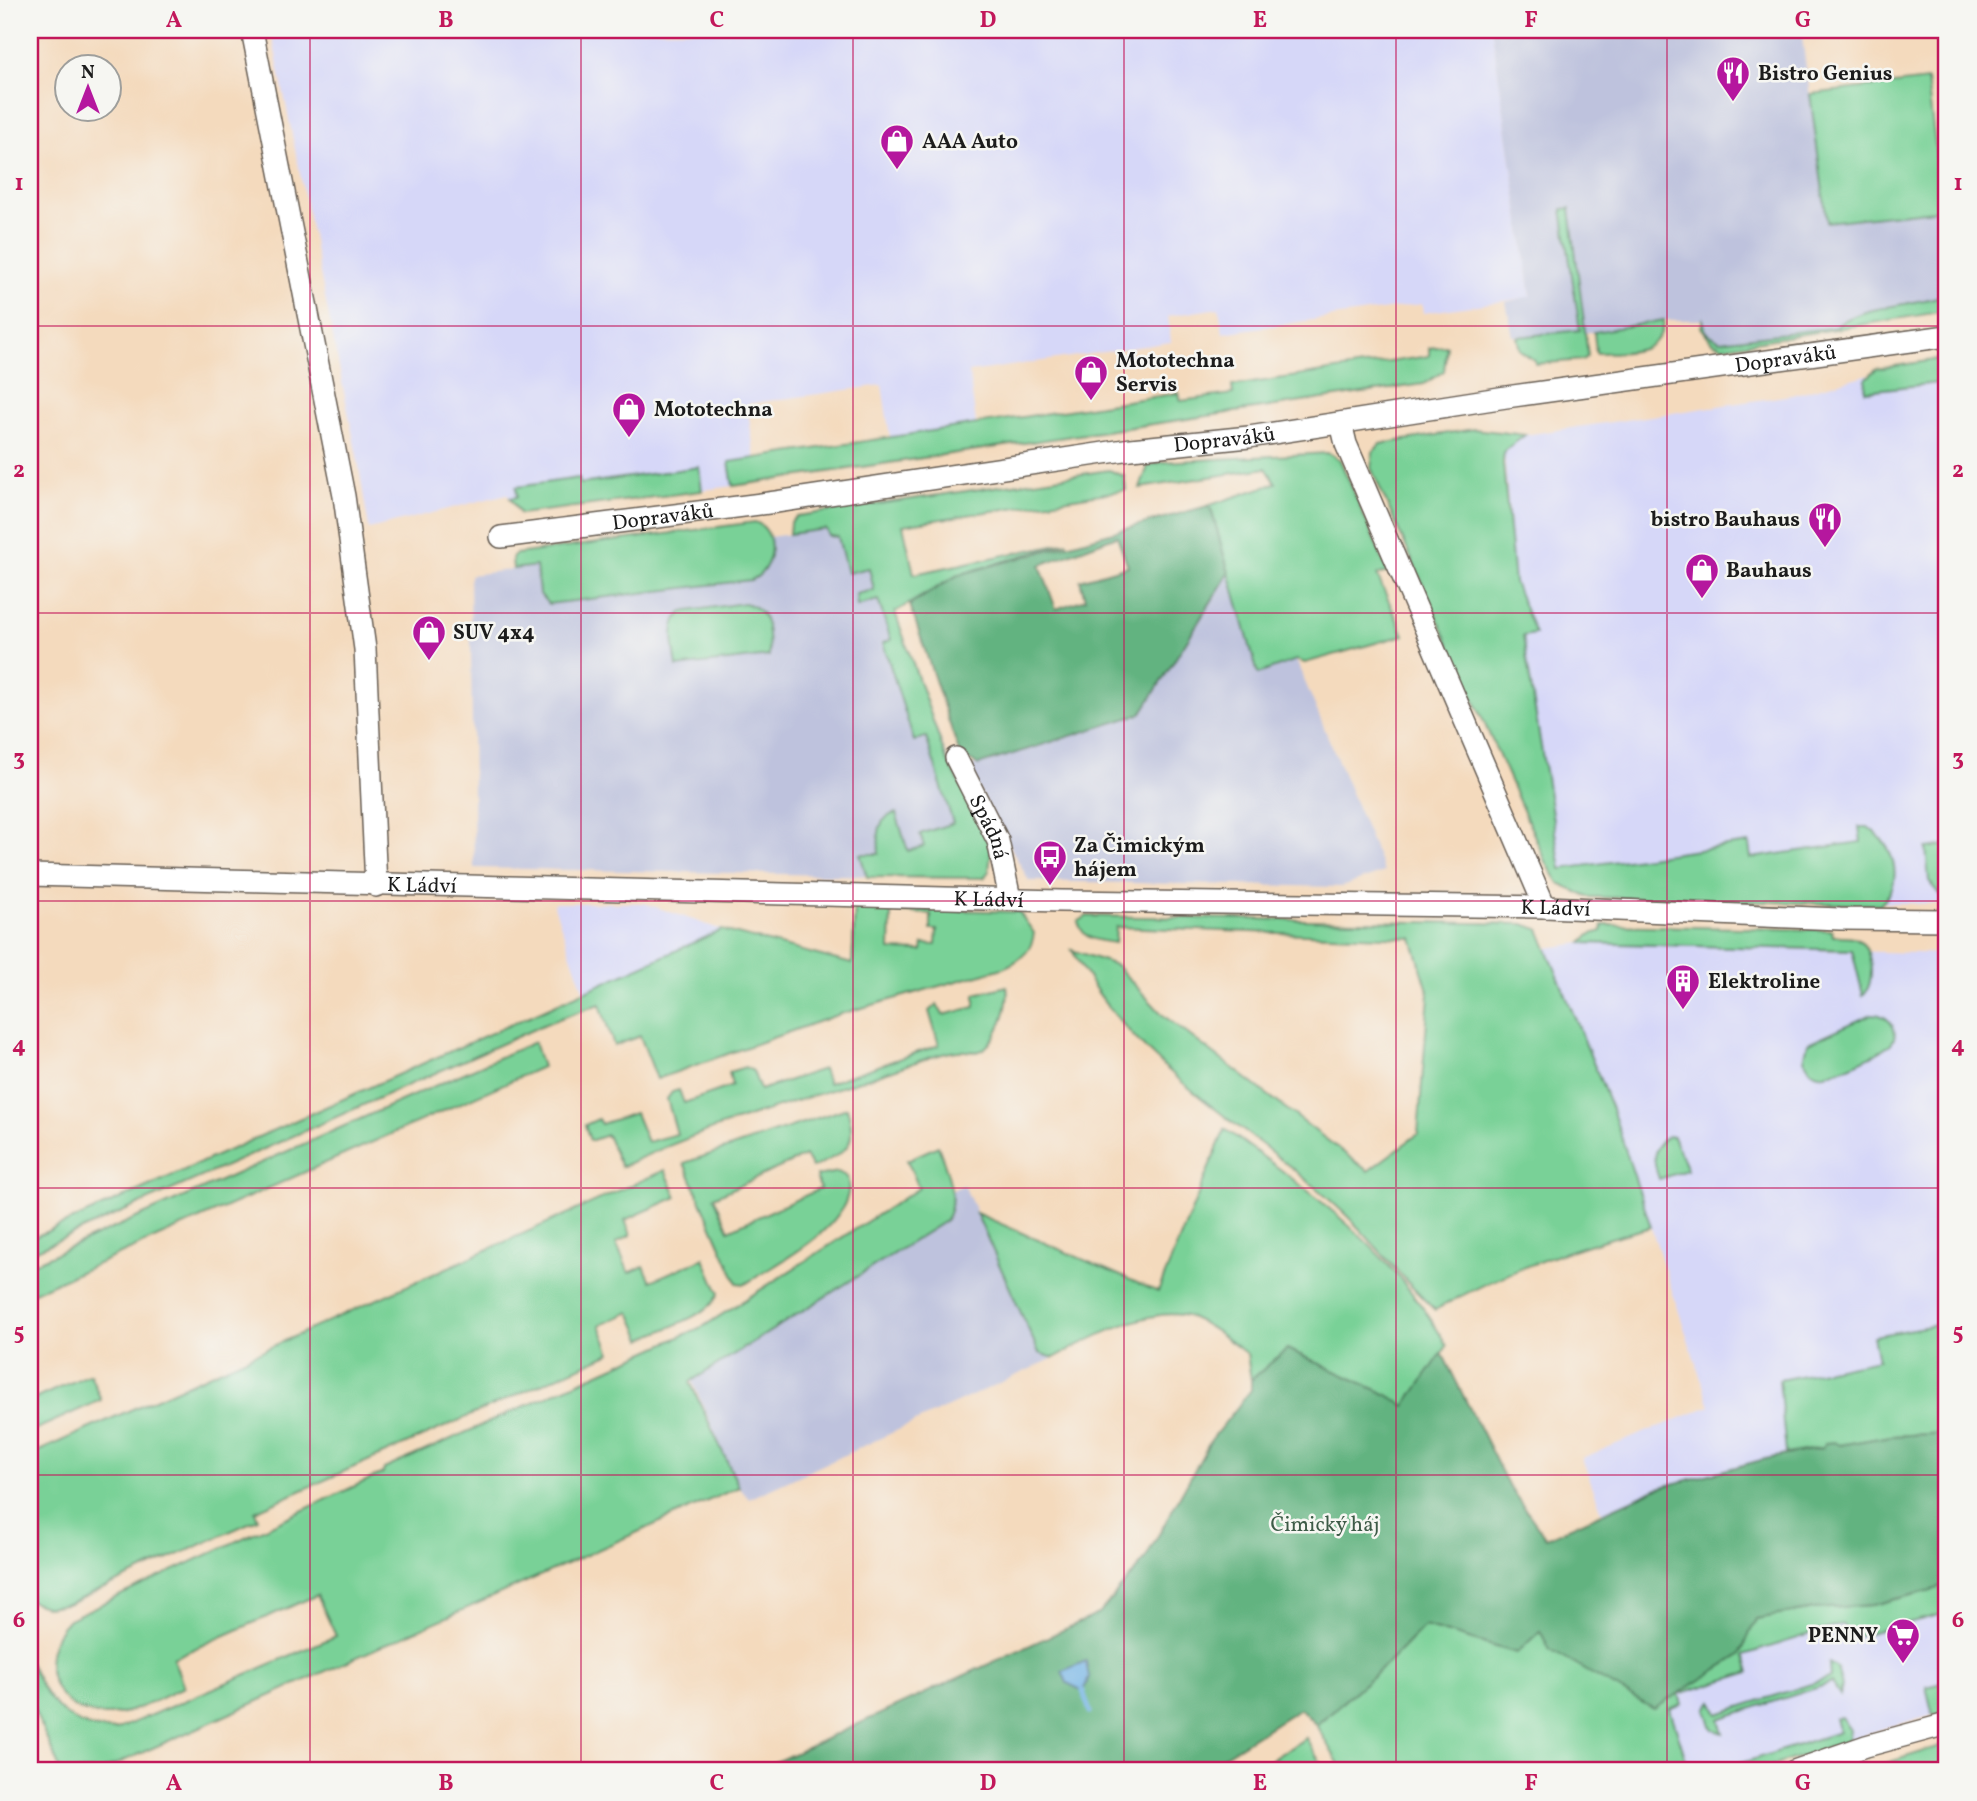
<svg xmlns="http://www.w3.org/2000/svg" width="1977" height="1801" viewBox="0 0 1977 1801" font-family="Vollkorn,serif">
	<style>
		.built { fill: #d6d7f8 }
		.industrial { fill: #bec2dd }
		.green { fill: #79d197; stroke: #4a765a; stroke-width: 2; fill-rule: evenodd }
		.forest { fill: #62b380; stroke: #3f684e; stroke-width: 2; fill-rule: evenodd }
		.water { fill: #72b3e6; stroke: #476881; stroke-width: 2 }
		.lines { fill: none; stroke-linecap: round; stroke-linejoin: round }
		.stream { stroke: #72b3e6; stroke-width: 5 }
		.minor-casing { stroke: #685e54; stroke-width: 24 }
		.minor { stroke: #fff; stroke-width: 21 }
		.grid { fill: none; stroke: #c2185b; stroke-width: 2; stroke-opacity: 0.55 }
		.labels { text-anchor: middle; stroke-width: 5; stroke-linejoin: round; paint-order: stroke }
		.poi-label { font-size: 21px; font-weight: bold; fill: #1c1c1c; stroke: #f6f6f2; text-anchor: start }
		.street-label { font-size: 21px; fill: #1c1c1c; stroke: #f6f6f2 }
		.park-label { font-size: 21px; fill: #3d5b47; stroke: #f6f6f2 }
		.neatline { fill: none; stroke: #c2185b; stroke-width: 2.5 }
		.grid-label { font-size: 23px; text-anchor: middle; font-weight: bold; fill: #c2185b }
	</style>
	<rect width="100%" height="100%" fill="#f6f6f2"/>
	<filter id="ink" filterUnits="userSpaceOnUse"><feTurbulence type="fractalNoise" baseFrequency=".0143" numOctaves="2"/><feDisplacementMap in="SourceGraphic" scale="14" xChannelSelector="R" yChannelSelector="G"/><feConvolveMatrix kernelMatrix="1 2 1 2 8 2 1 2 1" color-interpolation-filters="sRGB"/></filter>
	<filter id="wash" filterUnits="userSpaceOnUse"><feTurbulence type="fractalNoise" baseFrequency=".00686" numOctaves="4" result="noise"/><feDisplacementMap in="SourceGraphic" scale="28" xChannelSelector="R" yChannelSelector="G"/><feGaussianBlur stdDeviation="1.57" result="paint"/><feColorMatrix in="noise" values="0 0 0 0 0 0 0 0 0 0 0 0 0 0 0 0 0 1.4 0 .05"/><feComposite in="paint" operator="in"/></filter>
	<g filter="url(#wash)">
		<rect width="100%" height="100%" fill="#f4dabd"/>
		<!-- built -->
		<path class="built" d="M 271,30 L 1492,30 L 1531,297 L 1423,313 L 1422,304 L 1223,333 L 1219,308 L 1168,316 L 1171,342 L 969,372 L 976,424 L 890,437 L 882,385 L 747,404 L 755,458 L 729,463 L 733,486 L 520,514 L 507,494 L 369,529 L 358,461 Z
			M 1940,359 L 1947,361 L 1947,904 L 1587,897 L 1561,869 L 1514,582 L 1504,451 L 1525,435 L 1792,395 L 1870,374 L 1876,369 Z
			M 553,903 L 644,903 L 722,930 L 584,992 Z
			M 1582,943 L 1947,954 L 1947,1323 L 1873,1336 L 1878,1360 L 1779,1380 L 1786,1454 L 1658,1488 L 1602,1512 L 1582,1458 L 1710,1406 L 1612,1109 L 1547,948 Z
			M 1947,1586 L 1947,1712 L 1888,1727 L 1757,1771 L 1682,1771 L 1670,1708 L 1682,1704 L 1680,1693 L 1740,1655 L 1756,1619 L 1873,1605 Z"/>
		<!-- industrial -->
		<path class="industrial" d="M 1492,30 L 1801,30 L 1827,222 L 1947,209 L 1947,294 L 1836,327 L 1720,341 L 1706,332 L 1703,320 L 1664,320 L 1594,332 L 1513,336 L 1506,302 L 1531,296 Z
			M 862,525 L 989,871 L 984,878 L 474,868 L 470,575 Z
			M 1229,573 L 1257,673 L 1296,660 L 1384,872 L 1341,887 L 1029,881 L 967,768 L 1141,714 Z
			M 964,1185 L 1039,1353 L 1054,1358 L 749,1499 L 739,1487 L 689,1374 L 954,1189 Z"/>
		<!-- green -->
		<path class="green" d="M 1927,80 L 1943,209 L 1827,222 L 1810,94 Z
			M 1570,208 L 1588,356 L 1583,360 L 1535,364 L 1535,361 L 1520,350 L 1517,337 L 1580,330 L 1562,209 Z
			M 1947,294 L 1946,311 L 1723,347 L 1712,342 L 1701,327 L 1703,320 L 1706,332 L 1720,341 L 1836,327 C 1858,305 1916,306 1947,294 Z
			M 1664,320 C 1661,357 1623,352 1596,353 L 1594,332 Z
			M 1447,346 L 1444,371 L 1424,384 L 733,486 L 729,462 L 1179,393 L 1181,401 L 1233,394 L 1232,386 L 1429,356 L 1429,348 Z
			M 1940,359 L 1947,361 L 1947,382 L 1865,391 L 1866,379 L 1876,369 Z
			M 1474,429 L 1525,435 L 1504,451 L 1503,463 L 1514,582 L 1535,634 L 1523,636 L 1561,869 L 1749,843 L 1751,858 L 1861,842 L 1859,827 L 1868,827 C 1894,845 1906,881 1880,905 L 1587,897 L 1559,883 L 1547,864 L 1371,468 L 1373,452 L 1380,444 Z
			M 1329,453 L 1340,460 L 1388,572 L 1377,575 L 1404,635 L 1305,663 L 1296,660 L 1258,674 L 1211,509 L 1207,506 L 1276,483 L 1266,468 L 1140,488 L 1148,466 L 1162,462 Z
			M 699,467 L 702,491 L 520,514 L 510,498 L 517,497 L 516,487 L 579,478 L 580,484 Z
			M 1109,470 L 1124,476 L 1126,490 L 903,525 L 914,574 L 1068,542 L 958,575 L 895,612 L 946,758 L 992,843 L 989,871 L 984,878 L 867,877 L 860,854 L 879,854 C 878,836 876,818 896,813 L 908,851 L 924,846 L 920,834 L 953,823 L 926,737 L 914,741 L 883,643 L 891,640 L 878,600 L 857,606 L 856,594 L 874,590 L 869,568 L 847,573 L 838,537 L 829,536 L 826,529 L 789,534 L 790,523 L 797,516 Z
			M 755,522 C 780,531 773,572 751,580 L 548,604 L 539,593 L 536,566 L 513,569 L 512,558 L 516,554 Z
			M 744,603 C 771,609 768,633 769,656 L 677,667 C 675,649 667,626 682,612 Z
			M 1947,845 L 1947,902 L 1929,881 L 1926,848 Z
			M 855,907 L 1019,912 L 1034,933 C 1032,952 1019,961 1003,968 L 837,1015 L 657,1079 L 640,1036 L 614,1046 L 600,1004 L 550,1022 L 30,1253 L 30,1239 L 722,930 L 852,964 ZM 891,912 L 931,914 L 931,930 L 937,930 L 936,945 L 923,944 L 922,951 L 890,950 Z
			M 1087,916 L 1523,924 L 1539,929 L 1612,1109 L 1651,1227 C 1574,1247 1504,1271 1435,1310 C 1402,1280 1376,1244 1344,1213 C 1250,1124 1135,1072 1072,950 L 1116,965 L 1164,1016 L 1368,1171 L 1418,1134 L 1429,994 L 1412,938 L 1116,927 L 1115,943 C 1097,940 1084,941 1078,922 Z
			M 1603,925 L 1832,930 L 1833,936 C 1840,936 1850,935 1856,938 C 1873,946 1876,984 1863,995 L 1852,950 L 1582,943 L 1589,935 L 1602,931 Z
			M 1007,986 C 1010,1005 1000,1035 984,1049 C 976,1055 966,1049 958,1051 C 940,1053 919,1061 902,1067 C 808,1099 710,1124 621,1167 L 607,1135 L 590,1141 L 585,1125 L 598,1119 L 601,1124 L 635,1113 L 647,1142 L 677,1134 L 667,1099 L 672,1092 L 679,1090 L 684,1103 L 732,1086 L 729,1072 L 745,1067 L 753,1071 L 760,1090 L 823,1069 L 828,1083 L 939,1045 L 929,1011 L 937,1004 L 943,1015 L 975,1007 L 975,994 Z
			M 1872,1014 C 1890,1013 1904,1035 1887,1047 C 1875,1056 1839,1071 1825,1074 C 1819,1075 1814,1073 1810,1069 L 1804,1059 L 1808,1043 Z
			M 534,1042 L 542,1067 L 30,1294 L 30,1265 Z
			M 847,1108 C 859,1149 846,1151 812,1168 L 805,1156 L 714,1197 L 729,1230 L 820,1189 L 816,1176 L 838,1172 L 847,1177 C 861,1222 775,1265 745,1284 L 737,1283 L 684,1163 Z
			M 1225,1129 C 1311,1191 1394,1251 1447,1346 L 1405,1407 L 1388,1395 L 1287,1349 L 1251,1380 L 1247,1354 C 1230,1342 1212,1326 1192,1318 C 1155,1302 1087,1341 1054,1358 L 1039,1353 L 976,1213 L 1158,1292 Z
			M 1668,1136 L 1673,1137 L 1687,1170 L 1659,1179 C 1653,1161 1650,1148 1668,1136 Z
			M 938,1146 C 946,1167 960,1201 945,1221 L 690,1382 L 739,1487 L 101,1771 L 61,1771 L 30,1701 L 30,1663 C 47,1703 70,1730 116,1730 L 336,1636 L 317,1595 L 173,1658 L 184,1687 C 161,1697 133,1715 107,1715 C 54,1716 29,1659 69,1619 L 383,1473 L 384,1469 L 704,1326 L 919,1188 L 907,1160 Z
			M 665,1170 L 677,1197 L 625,1220 L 631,1235 L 616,1243 L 629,1273 L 644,1266 L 651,1281 L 704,1258 L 719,1293 C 713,1314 662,1330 642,1339 L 630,1312 L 600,1325 L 611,1353 L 255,1511 L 258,1519 L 71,1603 L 48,1607 L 30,1601 L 30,1455 Z
			M 1947,1323 L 1947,1433 L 1891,1436 L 1786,1454 L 1779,1380 L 1878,1360 L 1873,1336 Z
			M 90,1374 L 101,1400 L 30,1432 L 30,1401 Z
			M 1947,1586 L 1947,1613 L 1849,1638 L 1843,1624 L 1744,1655 L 1750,1672 L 1679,1694 L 1682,1704 L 1670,1709 L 1688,1766 L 1701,1763 L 1704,1771 L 1343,1771 L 1316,1725 L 1391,1660 L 1424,1626 L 1516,1653 L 1540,1631 L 1654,1708 L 1740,1655 L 1756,1619 L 1814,1609 L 1873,1605 Z
			M 1829,1663 L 1837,1668 L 1842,1686 L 1840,1695 L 1832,1683 L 1719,1719 L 1723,1733 L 1712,1729 L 1706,1709 L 1712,1701 L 1718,1714 L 1830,1678 Z
			M 1947,1682 L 1947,1712 L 1933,1715 L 1926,1687 Z
			M 1841,1717 L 1850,1730 L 1848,1741 L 1757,1771 L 1716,1771 L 1839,1732 L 1835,1718 Z
			M 1306,1738 L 1325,1771 L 1253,1771 Z
			M 1947,1744 L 1947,1771 L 1861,1771 Z"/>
		<!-- forest -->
		<path class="forest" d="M 1207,506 L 1211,509 L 1229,573 L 1141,714 L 978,765 L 960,755 L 910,605 L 958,575 ZM 1117,536 L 1128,566 L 1080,580 L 1085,599 L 1056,609 L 1040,565 Z
			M 1287,1349 L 1388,1395 L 1405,1406 L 1442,1353 L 1508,1485 L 1546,1538 L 1658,1488 L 1765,1459 L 1822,1448 L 1825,1443 L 1834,1442 L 1839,1445 L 1891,1436 L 1947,1433 L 1947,1586 L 1873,1605 L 1814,1609 L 1756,1619 L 1740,1655 L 1654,1709 L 1550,1650 L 1540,1631 L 1517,1653 L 1424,1626 L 1391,1660 L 1316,1725 L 1300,1708 L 1200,1771 L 756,1771 L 1100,1613 L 1144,1561 L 1211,1440 L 1251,1390 L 1251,1380 Z"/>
		<!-- water -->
		<path class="water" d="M 1086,1661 L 1089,1678 L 1083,1691 L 1067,1683 L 1062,1671 Z"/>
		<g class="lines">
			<!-- stream -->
			<path class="stream" d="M 1083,1691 L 1090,1712"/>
		</g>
	</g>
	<g filter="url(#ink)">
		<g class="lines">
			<!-- minor casing -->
			<g class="minor-casing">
				<g id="minor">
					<path d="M 252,30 L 344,496 L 365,649 L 376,886"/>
					<path d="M 1341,423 L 1346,444 L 1545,907"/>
					<path id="s1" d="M 501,537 L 776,502 L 1131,449 L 1249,437 L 1506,397 L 1947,336"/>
					<path id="s2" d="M 956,758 L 998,841 L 1010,899"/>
					<path id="s3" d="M 30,875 L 1061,901 L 1545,907 L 1840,919 L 1947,920"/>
					<path d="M 1794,1771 L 1866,1746 L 1947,1724"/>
				</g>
			</g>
			<!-- minor -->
			<use href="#minor" class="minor"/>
		</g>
	</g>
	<!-- grid -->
	<path class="grid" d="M 310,30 L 310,1771M 581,30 L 581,1771M 853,30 L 853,1771M 1124,30 L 1124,1771M 1396,30 L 1396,1771M 1667,30 L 1667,1771M 30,326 L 1947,326M 30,613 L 1947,613M 30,901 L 1947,901M 30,1188 L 1947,1188M 30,1475 L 1947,1475"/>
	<!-- icons -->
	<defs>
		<g id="restaurant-pin" transform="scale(1.75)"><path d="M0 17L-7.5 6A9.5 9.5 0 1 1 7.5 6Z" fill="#b5179e" stroke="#f6f6f2"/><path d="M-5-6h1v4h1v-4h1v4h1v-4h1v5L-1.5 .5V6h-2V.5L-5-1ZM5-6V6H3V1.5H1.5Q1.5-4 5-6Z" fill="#fff"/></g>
		<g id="shop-pin" transform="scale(1.75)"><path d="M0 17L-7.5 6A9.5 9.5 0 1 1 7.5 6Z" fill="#b5179e" stroke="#f6f6f2"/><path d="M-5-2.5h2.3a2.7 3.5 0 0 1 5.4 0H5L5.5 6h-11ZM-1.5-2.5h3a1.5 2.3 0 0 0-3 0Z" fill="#fff"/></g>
		<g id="bus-pin" transform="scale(1.75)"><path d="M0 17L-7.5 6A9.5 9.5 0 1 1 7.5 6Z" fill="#b5179e" stroke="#f6f6f2"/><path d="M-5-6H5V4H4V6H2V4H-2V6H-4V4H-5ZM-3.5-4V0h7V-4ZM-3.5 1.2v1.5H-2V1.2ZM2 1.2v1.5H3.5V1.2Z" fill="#fff"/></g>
		<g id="building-pin" transform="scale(1.75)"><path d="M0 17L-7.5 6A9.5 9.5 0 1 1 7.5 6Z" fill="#b5179e" stroke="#f6f6f2"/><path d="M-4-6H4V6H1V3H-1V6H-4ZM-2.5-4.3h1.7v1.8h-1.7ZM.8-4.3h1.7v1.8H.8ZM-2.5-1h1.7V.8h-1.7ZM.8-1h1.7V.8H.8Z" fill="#fff"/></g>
		<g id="supermarket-pin" transform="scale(1.75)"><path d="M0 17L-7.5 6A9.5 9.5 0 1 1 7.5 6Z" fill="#b5179e" stroke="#f6f6f2"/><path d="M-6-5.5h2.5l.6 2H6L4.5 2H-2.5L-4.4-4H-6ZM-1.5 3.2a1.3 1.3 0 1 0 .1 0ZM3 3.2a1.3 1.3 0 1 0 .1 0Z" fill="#fff"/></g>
	</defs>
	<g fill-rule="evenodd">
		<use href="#restaurant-pin" x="1733" y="73"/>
		<use href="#shop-pin" x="897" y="141"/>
		<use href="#shop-pin" x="1091" y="372"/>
		<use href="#shop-pin" x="629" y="409"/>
		<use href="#restaurant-pin" x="1825" y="519"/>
		<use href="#shop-pin" x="1702" y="570"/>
		<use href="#shop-pin" x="429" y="632"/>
		<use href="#bus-pin" x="1050" y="857"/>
		<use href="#building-pin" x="1683" y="981"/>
		<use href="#supermarket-pin" x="1903" y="1635"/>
	</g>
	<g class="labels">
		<!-- poi labels -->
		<g class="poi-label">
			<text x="1758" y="80">Bistro Genius</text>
			<text x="922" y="148">AAA Auto</text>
			<text x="1116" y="367">Mototechna<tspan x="1116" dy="24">Servis</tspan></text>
			<text x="654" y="416">Mototechna</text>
			<text x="1800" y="526" text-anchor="end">bistro Bauhaus</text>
			<text x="1726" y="577">Bauhaus</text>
			<text x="453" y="639">SUV 4x4</text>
			<text x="1074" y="852">Za Čimickým<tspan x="1074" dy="24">hájem</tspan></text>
			<text x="1708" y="988">Elektroline</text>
			<text x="1878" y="1642" text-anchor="end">PENNY</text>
		</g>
		<!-- street labels -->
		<g class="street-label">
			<text dy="7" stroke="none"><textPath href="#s1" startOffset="1297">Dopraváků</textPath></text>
			<text dy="7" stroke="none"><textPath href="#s1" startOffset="730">Dopraváků</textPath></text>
			<text dy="7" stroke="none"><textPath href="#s1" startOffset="163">Dopraváků</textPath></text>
			<text dy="7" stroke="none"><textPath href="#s2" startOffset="77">Spádná</textPath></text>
			<text dy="7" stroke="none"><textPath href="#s3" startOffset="392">K Ládví</textPath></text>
			<text dy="7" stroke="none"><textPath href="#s3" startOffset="959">K Ládví</textPath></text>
			<text dy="7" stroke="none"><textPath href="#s3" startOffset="1526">K Ládví</textPath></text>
		</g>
		<!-- park labels -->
		<g class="park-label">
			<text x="1325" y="1531">Čimický háj</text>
		</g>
	</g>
	<!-- margin -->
	<rect width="1977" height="1801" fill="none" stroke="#f6f6f2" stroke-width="77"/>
	<!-- north arrow -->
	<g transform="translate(88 88)"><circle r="33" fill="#f6f6f2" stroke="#9f9f9c" stroke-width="2"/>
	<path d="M0-5L12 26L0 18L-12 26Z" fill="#b5179e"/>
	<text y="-10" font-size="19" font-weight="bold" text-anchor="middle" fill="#1c1c1c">N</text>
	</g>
	<rect x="38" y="38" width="1900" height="1724" class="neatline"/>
	<g class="grid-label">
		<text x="174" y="27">A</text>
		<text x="446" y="27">B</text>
		<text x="717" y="27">C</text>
		<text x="988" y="27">D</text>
		<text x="1260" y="27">E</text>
		<text x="1531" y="27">F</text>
		<text x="1803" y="27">G</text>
		<text x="19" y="190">1</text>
		<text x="1958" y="190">1</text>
		<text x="19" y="477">2</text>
		<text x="1958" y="477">2</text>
		<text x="19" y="765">3</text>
		<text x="1958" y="765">3</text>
		<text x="19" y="1052">4</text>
		<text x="1958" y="1052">4</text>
		<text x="19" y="1339">5</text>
		<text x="1958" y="1339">5</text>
		<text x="19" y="1627">6</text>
		<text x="1958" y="1627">6</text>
		<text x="174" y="1790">A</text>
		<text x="446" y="1790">B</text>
		<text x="717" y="1790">C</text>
		<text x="988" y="1790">D</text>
		<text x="1260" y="1790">E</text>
		<text x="1531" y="1790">F</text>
		<text x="1803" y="1790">G</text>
	</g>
</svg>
